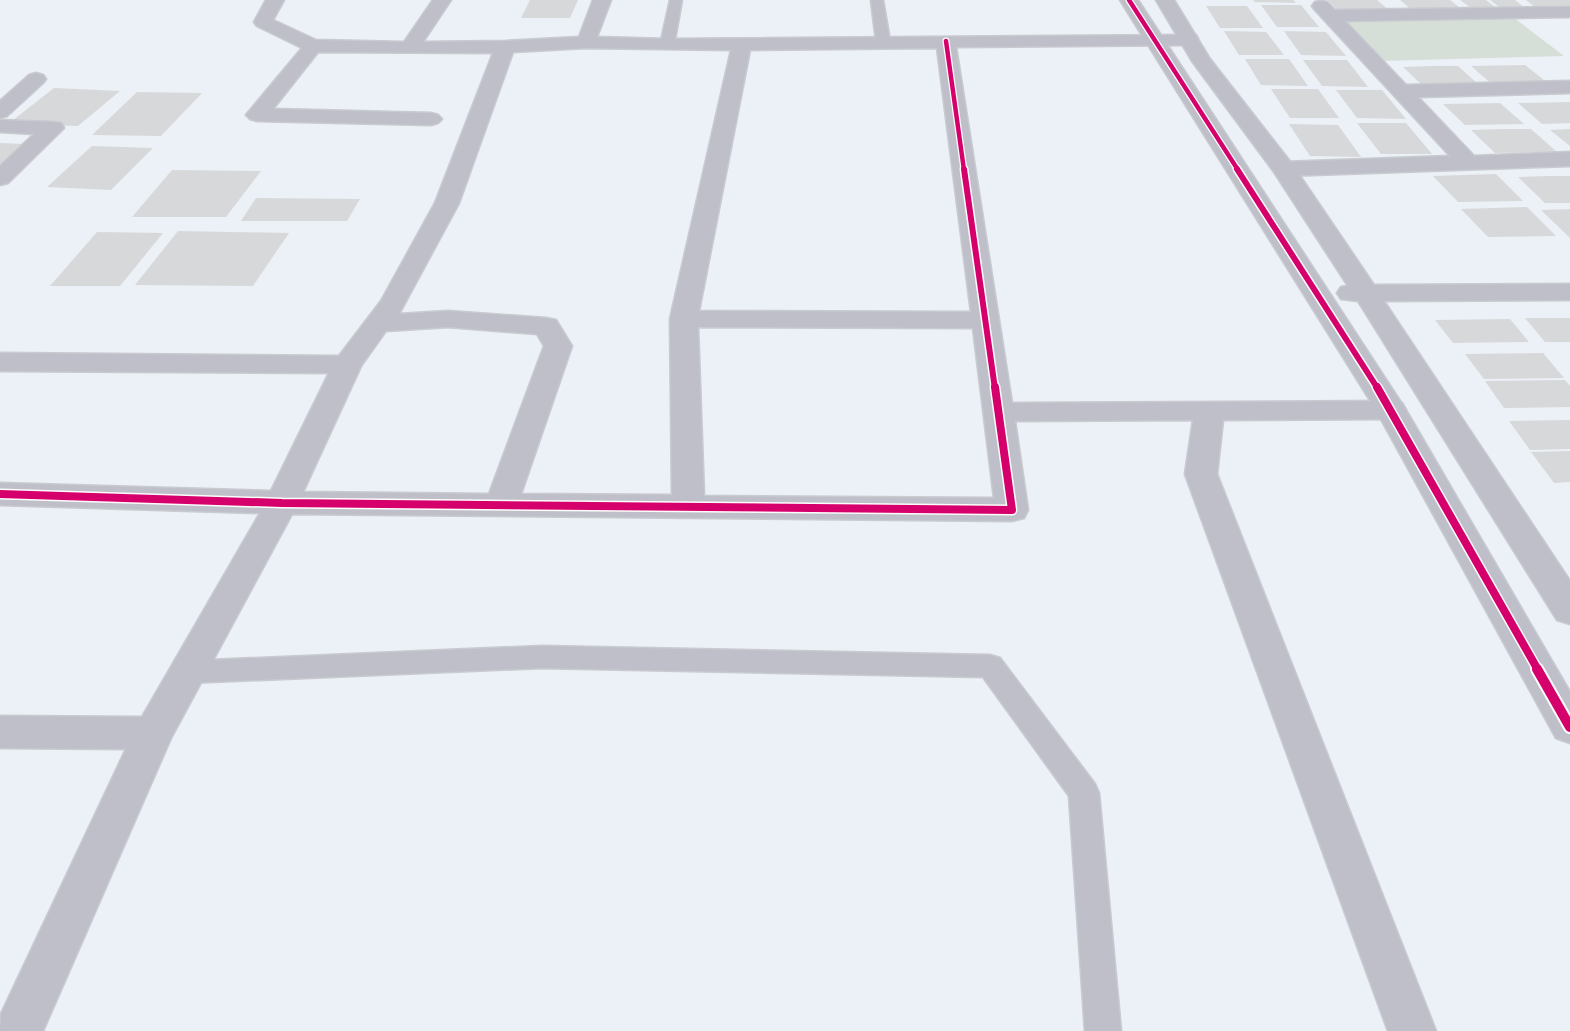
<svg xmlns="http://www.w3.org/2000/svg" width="1570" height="1031" viewBox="0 0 1570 1031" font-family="'Alegreya Sans',sans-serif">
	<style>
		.green { fill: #d5dfd8 }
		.building { fill: #d7d8d9 }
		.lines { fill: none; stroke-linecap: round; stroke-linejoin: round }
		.service-casing { stroke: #c8cbd0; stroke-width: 3 }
		.minor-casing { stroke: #c8cbd0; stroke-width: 3 }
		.tertiary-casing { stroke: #c8cbd0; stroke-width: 3 }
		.service { fill: #bebfc9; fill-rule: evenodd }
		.minor { fill: #bebfc9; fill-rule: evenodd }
		.tertiary { fill: #bebfc9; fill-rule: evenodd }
		.cycleway-far3-casing { stroke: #fdfdfd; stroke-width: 7 }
		.cycleway-far2-casing { stroke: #fdfdfd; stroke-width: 9 }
		.cycleway-far1-casing { stroke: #fdfdfd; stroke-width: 11 }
		.cycleway-casing { stroke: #fdfdfd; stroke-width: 14 }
		.cycleway-far3 { stroke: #d6006c; stroke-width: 4.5 }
		.cycleway-far2 { stroke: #d6006c; stroke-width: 6 }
		.cycleway-far1 { stroke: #d6006c; stroke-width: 8 }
		.cycleway { stroke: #d6006c; stroke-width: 10 }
	</style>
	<rect width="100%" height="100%" fill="#ecf1f7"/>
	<!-- green -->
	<path class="green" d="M 1513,17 L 1564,56 L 1381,61 L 1344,20 Z"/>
	<!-- building -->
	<path class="building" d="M 530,0 L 578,0 L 570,18 L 521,18 Z
		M 1253,0 L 1293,0 L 1296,3 L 1255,2 Z
		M 1327,0 L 1377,0 L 1391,12 L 1341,13 Z
		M 1400,0 L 1450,0 L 1464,11 L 1414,12 Z
		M 1460,0 L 1486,0 L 1500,11 L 1475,11 Z
		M 1490,0 L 1515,0 L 1529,11 L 1505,11 Z
		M 1526,0 L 1570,0 L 1570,10 L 1540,11 Z
		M 1261,5 L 1301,5 L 1319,27 L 1277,27 Z
		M 1206,6 L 1247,6 L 1263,28 L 1220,28 Z
		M 1224,31 L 1266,32 L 1284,55 L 1239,55 Z
		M 1284,31 L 1326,32 L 1346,56 L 1301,55 Z
		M 1245,59 L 1289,59 L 1308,86 L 1261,85 Z
		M 1303,60 L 1347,60 L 1368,87 L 1322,86 Z
		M 1525,65 L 1549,84 L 1493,85 L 1471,66 Z
		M 1431,66 L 1458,66 L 1479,85 L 1423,86 L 1403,67 Z
		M 54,88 L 120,91 L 78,126 L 8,124 Z
		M 1271,89 L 1318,89 L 1339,118 L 1290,118 Z
		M 1336,90 L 1382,90 L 1406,119 L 1357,118 Z
		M 137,92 L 202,93 L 161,136 L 92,135 Z
		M 1570,102 L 1570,123 L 1542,124 L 1518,103 Z
		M 1500,103 L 1524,124 L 1465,125 L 1443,104 Z
		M 1357,123 L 1406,123 L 1432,154 L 1381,154 Z
		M 1289,124 L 1338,125 L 1361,157 L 1310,156 Z
		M 1502,129 L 1531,129 L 1557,152 L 1495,153 L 1471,130 Z
		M 1570,129 L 1570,146 L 1550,130 Z
		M 0,143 L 25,144 L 0,165 Z
		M 92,146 L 153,148 L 111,190 L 47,187 Z
		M 172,170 L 261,171 L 226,217 L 132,217 Z
		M 1496,174 L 1523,201 L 1458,202 L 1433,176 Z
		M 1550,176 L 1570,176 L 1570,203 L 1545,203 L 1518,177 Z
		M 256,198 L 360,199 L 347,221 L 241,221 Z
		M 1527,207 L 1556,236 L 1488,237 L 1461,209 Z
		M 1570,209 L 1570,238 L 1541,210 Z
		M 178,231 L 289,233 L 253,286 L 135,285 Z
		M 97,232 L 163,233 L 120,286 L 50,286 Z
		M 1525,318 L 1570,318 L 1570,342 L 1545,342 Z
		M 1510,319 L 1529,342 L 1453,343 L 1435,320 Z
		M 1543,353 L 1564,378 L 1484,379 L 1465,354 Z
		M 1565,380 L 1570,386 L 1570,407 L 1504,408 L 1485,381 Z
		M 1570,420 L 1570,449 L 1530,450 L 1509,421 Z
		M 1570,451 L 1570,482 L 1554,483 L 1531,452 Z"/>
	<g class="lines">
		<!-- service casing -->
		<g class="service-casing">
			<path id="service" d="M 670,0 L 682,0 L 674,45 L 667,49 L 660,45 Z
				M 871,0 L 883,0 L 890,41 L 888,44 L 878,44 L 876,41 Z
				M 542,646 L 990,655 L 1000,658 L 1095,784 L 1099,793 L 1121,1031 L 1085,1031 L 1069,796 L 983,677 L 542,668 L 187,683 L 177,680 L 173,672 L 177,664 L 187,661 Z"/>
		</g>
		<!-- minor casing -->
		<g class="minor-casing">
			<path id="minor" d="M 266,0 L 284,0 L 273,20 L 316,40 L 404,42 L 433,0 L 451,0 L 423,42 L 505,41 L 579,37 L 593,0 L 611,0 L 597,37 L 667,39 L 1196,35 L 1198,39 L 1196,43 L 1189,45 L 956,47 L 1012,403 L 1391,401 L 1402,403 L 1406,410 L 1402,417 L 1391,419 L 1223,420 L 1217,474 L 1436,1031 L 1388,1031 L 1185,474 L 1193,420 L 1015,421 L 1028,510 L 1024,518 L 1012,521 L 292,514 L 171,738 L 43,1031 L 0,1031 L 1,1014 L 126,749 L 0,748 L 0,716 L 142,717 L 260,513 L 0,505 L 0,483 L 271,491 L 329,373 L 0,371 L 0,353 L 339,356 L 381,301 L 435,203 L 493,53 L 318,52 L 273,109 L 431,113 L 438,115 L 442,119 L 438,123 L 431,125 L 257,121 L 250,119 L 246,115 L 302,48 L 257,26 L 254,22 ZM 586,48 L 731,50 L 670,319 L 672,495 L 521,494 L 572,346 L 556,320 L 546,318 L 448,311 L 399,314 L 459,203 L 513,52 ZM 937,48 L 971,312 L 699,311 L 750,50 ZM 448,327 L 537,334 L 544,346 L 489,494 L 303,492 L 361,366 L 386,331 ZM 698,327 L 973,328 L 994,498 L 704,496 Z
				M 1321,1 L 1327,2 L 1335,10 L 1570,7 L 1570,17 L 1345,21 L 1406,85 L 1570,81 L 1570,93 L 1418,97 L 1474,156 L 1570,152 L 1570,166 L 1284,176 L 1276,174 L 1273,169 L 1276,164 L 1284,162 L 1450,156 L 1315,10 L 1312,6 L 1315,2 Z
				M 36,73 L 43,75 L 46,79 L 43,83 L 7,116 L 0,118 L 0,101 L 29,75 Z
				M 0,120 L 53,122 L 61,123 L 64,128 L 8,183 L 0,185 L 0,166 L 34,134 L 0,132 Z"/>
		</g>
		<!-- tertiary casing -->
		<g class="tertiary-casing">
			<path id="tertiary" d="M 1120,0 L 1138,0 L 1406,410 L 1570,692 L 1570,743 L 1556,738 L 1376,410 Z
				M 1156,0 L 1174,0 L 1210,59 L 1292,164 L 1374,285 L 1570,284 L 1570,300 L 1384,301 L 1570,581 L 1570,624 L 1557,620 L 1358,301 L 1341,299 L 1337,293 L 1341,287 L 1348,286 L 1274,172 L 1192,61 Z"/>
		</g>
		<!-- service -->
		<use href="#service" class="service"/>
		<!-- minor -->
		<use href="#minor" class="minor"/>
		<!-- tertiary -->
		<use href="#tertiary" class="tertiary"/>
		<!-- cycleway-far3 casing -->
		<g class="cycleway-far3-casing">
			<path id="cycleway-far3" d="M 1129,0 L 1238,170
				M 946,41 L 964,170"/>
		</g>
		<!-- cycleway-far2 casing -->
		<g class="cycleway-far2-casing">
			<path id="cycleway-far2" d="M 964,169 L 995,389
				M 1237,169 L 1378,389"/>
		</g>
		<!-- cycleway-far1 casing -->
		<g class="cycleway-far1-casing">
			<path id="cycleway-far1" d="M 1377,387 L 1538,670
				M 0,494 L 282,503 L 1012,510 L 995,387"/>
		</g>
		<!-- cycleway casing -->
		<g class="cycleway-casing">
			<path id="cycleway" d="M 1537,669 L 1570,727"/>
		</g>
		<!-- cycleway-far3 -->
		<use href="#cycleway-far3" class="cycleway-far3"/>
		<!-- cycleway-far2 -->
		<use href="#cycleway-far2" class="cycleway-far2"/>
		<!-- cycleway-far1 -->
		<use href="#cycleway-far1" class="cycleway-far1"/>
		<!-- cycleway -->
		<use href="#cycleway" class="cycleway"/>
	</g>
</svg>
